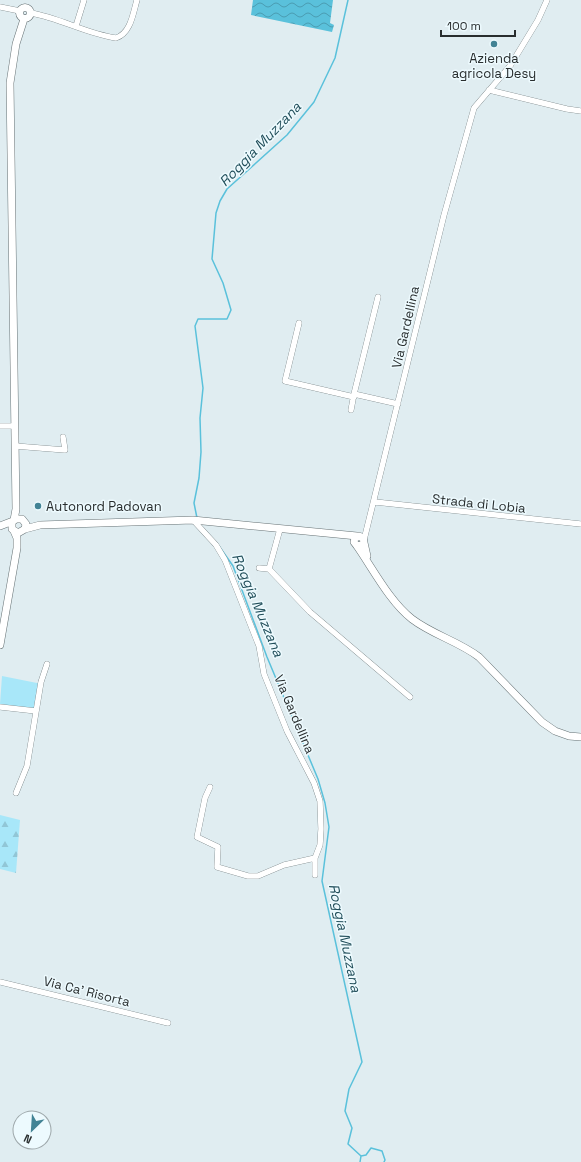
<svg xmlns="http://www.w3.org/2000/svg" width="581" height="1162" viewBox="0 0 581 1162" font-family="'Space Grotesk',sans-serif">
	<style>
		.forest { fill: url(#forest-firs) }
		.green { fill: #a8e7f9 }
		.water { fill: url(#water-waves) }
		.lines { fill: none; stroke-linecap: round; stroke-linejoin: round }
		.stream { stroke: #5ac1db; stroke-width: 1.5 }
		.minor-casing { stroke: #667275; stroke-width: 6 }
		.tertiary-casing { stroke: #667275; stroke-width: 8 }
		.minor { stroke: #fff; stroke-width: 5.5 }
		.tertiary { stroke: #fff; stroke-width: 7 }
		.poi-dot { fill: #428395; stroke: #edfafe; stroke-width: 1.5 }
		.labels { text-anchor: middle; stroke-width: 3; stroke-linejoin: round; paint-order: stroke }
		.poi-label { font-size: 13px; fill: #282d2e; stroke: #edfafe }
		.street-label { font-size: 13px; fill: #282d2e; stroke: #edfafe }
		.water-label { font-size: 14px; font-style: italic; fill: #214e5a; stroke: #edfafe }
	</style>
	<defs>
		<pattern id="forest-firs" width="22" height="20" patternUnits="userSpaceOnUse"><rect width="22" height="20" fill="#a8e7f9"/><path d="M5 1l3.5 6h-7zM16 11l3.5 6h-7z" fill="#91c6d6"/></pattern>
		<pattern id="water-waves" width="16" height="10" patternUnits="userSpaceOnUse"><rect width="16" height="10" fill="#5ac1db"/><path d="M0 5q4-4 8 0t8 0" fill="none" stroke="#4a9db2"/></pattern>
	</defs>
	<rect width="100%" height="100%" fill="#e0edf1"/>
	<!-- forest -->
	<path class="forest" d="M 0,815 L 20,820 L 16,873 L 0,869 Z"/>
	<!-- green -->
	<path class="green" d="M 2,676 L 42,684 L 36,710 L 0,704 Z"/>
	<!-- water -->
	<path class="water" d="M 253,0 L 333,0 L 330,23 L 334,25 L 332,32 L 251,15 Z"/>
	<g class="lines">
		<!-- stream -->
		<path class="stream" d="M 197,518 L 194,503 L 199,478 L 201,452 L 200,418 L 203,388 L 195,326 L 198,319 L 227,319 L 231,310 L 223,283 L 212,259 L 216,213 L 220,201 L 227,189 L 287,135 L 314,102 L 335,58 L 348,0
			M 219,546 L 233,566 L 267,657 L 318,779 L 325,803 L 329,827 L 322,881 L 362,1062 L 349,1089 L 345,1111 L 352,1128 L 348,1144 L 361,1156 L 360,1162
			M 361,1156 L 366,1155 L 371,1148 L 382,1151 L 385,1160 L 384,1162"/>
		<!-- minor casing -->
		<g class="minor-casing">
			<path id="minor" d="M 0,7 L 20,11
				M 31,13 C 60,18 87,34 116,38 C 131,33 133,13 137,0
				M 76,26 L 84,0
				M 489,90 L 567,109 L 581,111
				M 299,323 L 285,381 L 354,397
				M 354,394 L 378,297
				M 351,410 L 354,394 L 398,404
				M 0,426 L 15,426
				M 15,446 L 65,450 L 63,437
				M 375,502 L 581,524
				M 193,520 L 216,545 L 225,560 L 259,646 L 264,674 L 287,731 L 314,783 L 320,801 L 321,829 L 320,845 L 315,858 L 315,875
				M 364,540 L 444,215 L 474,108 L 510,66 L 538,20 L 547,0
				M 259,568 L 269,569 L 280,529
				M 269,569 L 310,612 L 410,697
				M 0,707 L 36,711
				M 210,787 L 205,798 L 197,837 L 218,847 L 217,867 L 248,876 L 258,876 L 284,865 L 315,858
				M 16,793 L 27,766 L 41,682 L 47,664
				M 0,982 L 168,1023"/>
		</g>
		<!-- tertiary casing -->
		<g class="tertiary-casing">
			<path id="tertiary" d="M19.5 13a5.5 5.5 0 1 1 11 0a5.5 5.5 0 1 1-11 0Z
				M 14,520 L 16,509 L 10,83 L 16,44 L 24,19
				M 0,526 L 13,521
				M 25,529 L 26,524 L 22,519 L 16,519 L 12,522 L 12,529 L 18,533 L 25,529 L 40,525 L 193,520 L 357,536
				M 364,544 L 357,546 L 354,542 L 355,538 L 359,536 L 363,538 L 367,556
				M 357,546 C 373,569 390,602 412,619 C 433,635 458,641 479,657 L 542,722 L 555,731 L 569,736 L 581,737
				M 0,645 L 17,548 L 17,538 L 14,531"/>
		</g>
		<!-- minor -->
		<use href="#minor" class="minor"/>
		<!-- tertiary -->
		<use href="#tertiary" class="tertiary"/>
	</g>
	<!-- markers -->
	<g class="poi-dot">
		<circle cx="494" cy="44" r="4"/>
		<circle cx="38" cy="506" r="4"/>
	</g>
	<g class="labels">
		<!-- poi labels -->
		<g class="poi-label">
			<text x="494" y="63">Azienda<tspan x="494" dy="15">agricola Desy</tspan></text>
			<text x="46" y="511" text-anchor="start">Autonord Padovan</text>
		</g>
		<!-- street labels -->
		<g class="street-label">
			<text transform="translate(405 327) rotate(-77)" y="5">Via Gardellina</text>
			<text transform="translate(479 503) rotate(6)" y="5">Strada di Lobia</text>
			<text transform="translate(295 714) rotate(67)" y="5">Via Gardellina</text>
			<text transform="translate(87 991) rotate(14)" y="5">Via Ca' Risorta</text>
		</g>
		<!-- water labels -->
		<g class="water-label">
			<text transform="translate(260 144) rotate(-46)" y="5">Roggia Muzzana</text>
			<text transform="translate(258 605) rotate(67)" y="5">Roggia Muzzana</text>
			<text transform="translate(345 938) rotate(78)" y="5">Roggia Muzzana</text>
		</g>
	</g>
	<!-- north arrow -->
	<g transform="translate(32 1130) rotate(205)"><circle r="19" fill="#edfafe" stroke="#9ea8ab"/>
	<path d="M0-3L7 15L0 10L-7 15Z" fill="#428395"/>
	<text y="-6" font-size="11" font-weight="bold" text-anchor="middle" fill="#282d2e">N</text>
	</g>
	<!-- scale -->
	<path d="M441 30v6h74v-6" fill="none" stroke="#282d2e" stroke-width="2"/>
	<text x="447" y="30" font-size="12" fill="#282d2e" stroke="#edfafe" stroke-width="3" paint-order="stroke">100 m</text>
</svg>
